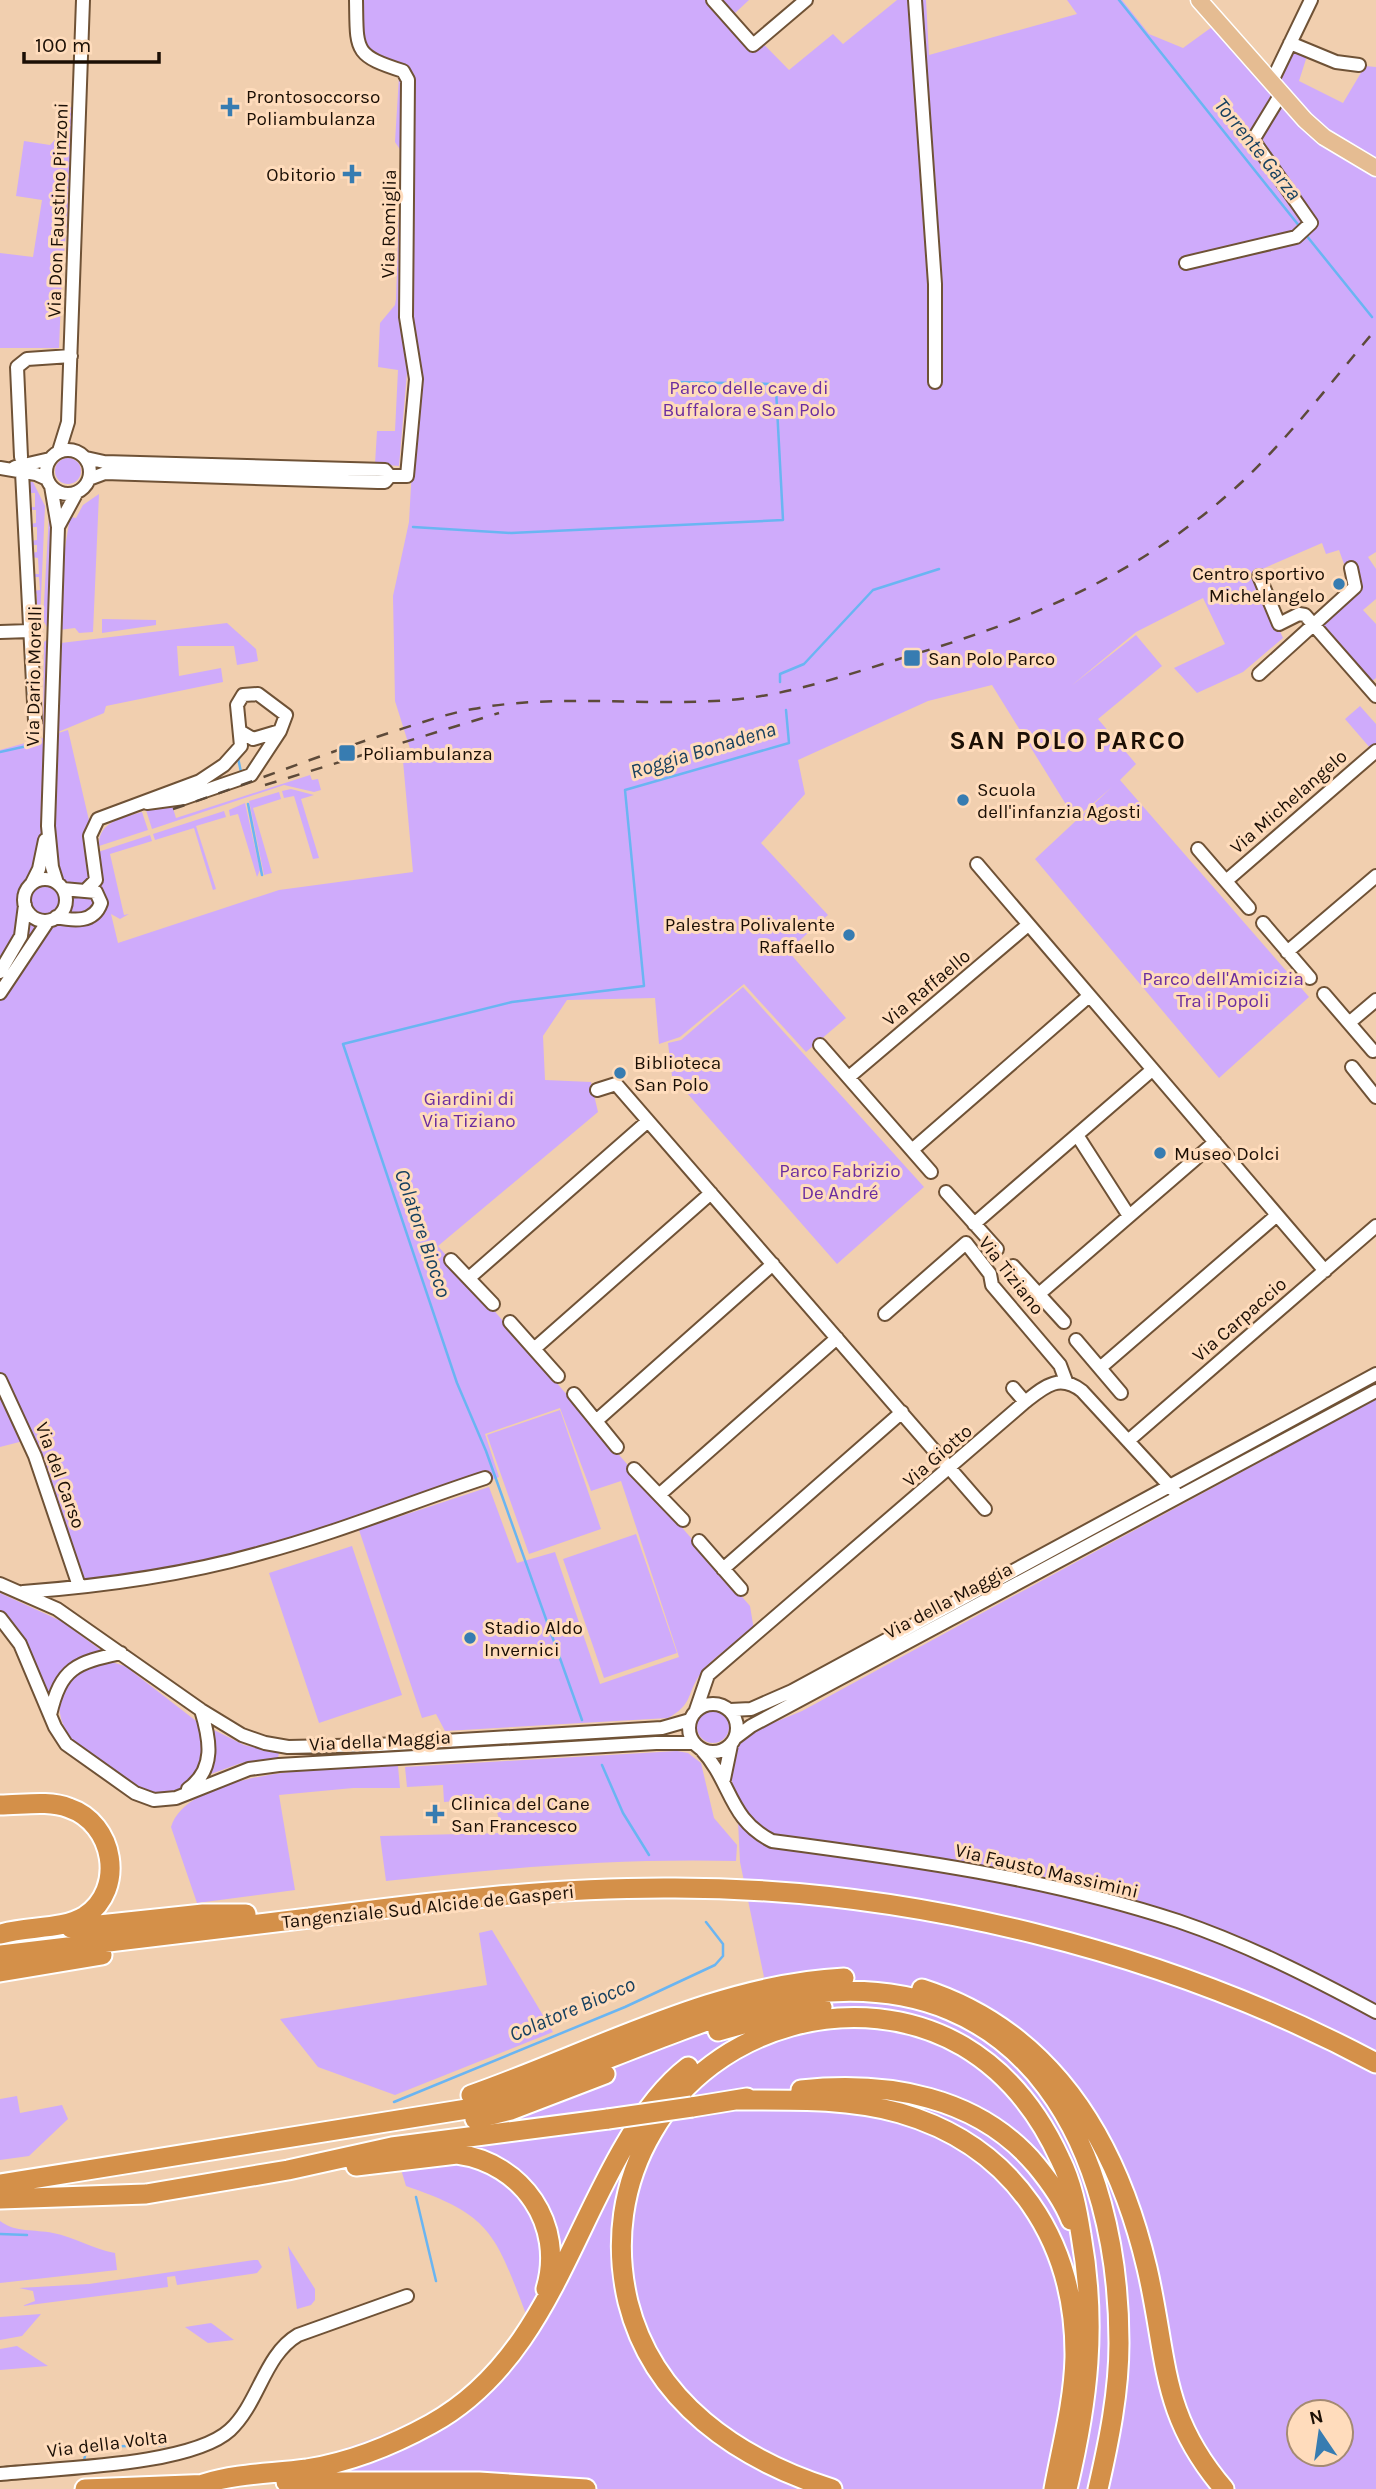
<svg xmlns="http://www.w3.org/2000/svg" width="1376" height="2489" viewBox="0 0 1376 2489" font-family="Karla,sans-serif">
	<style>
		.green { fill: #cfabfb; fill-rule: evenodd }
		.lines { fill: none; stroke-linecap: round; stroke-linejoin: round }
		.stream { stroke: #6ab5f2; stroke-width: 2.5 }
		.minor-casing { stroke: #6f5236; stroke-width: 16 }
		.major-casing { stroke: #fff; stroke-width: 19 }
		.highway-casing { stroke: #fff; stroke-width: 23 }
		.minor { stroke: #fff; stroke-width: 12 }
		.major { stroke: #e5bc92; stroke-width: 16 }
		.highway { stroke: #d49049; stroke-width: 19 }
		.rail { stroke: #5d4a39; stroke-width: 2.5; stroke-dasharray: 12 12; stroke-linecap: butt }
		.highway-bridge-casing { stroke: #fff; stroke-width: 23; stroke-linecap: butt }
		.highway-bridge { stroke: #d49049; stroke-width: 19 }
		.poi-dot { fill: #377cb1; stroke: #ffdcbc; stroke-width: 2.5 }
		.labels { text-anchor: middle; stroke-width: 6; stroke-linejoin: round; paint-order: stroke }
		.poi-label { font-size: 19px; fill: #1b0f05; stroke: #ffdcbc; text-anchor: start }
		.street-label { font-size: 19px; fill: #1b0f05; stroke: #ffdcbc }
		.park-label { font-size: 19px; fill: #6b2d9f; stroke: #ffdcbc }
		.water-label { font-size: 21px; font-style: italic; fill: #184160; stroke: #ffdcbc }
		.district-label { font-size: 26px; font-weight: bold; letter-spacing: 2px; fill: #1b0f05; stroke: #ffdcbc }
	</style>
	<rect width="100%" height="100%" fill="#f1cfaf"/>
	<!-- green -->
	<path class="green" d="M 360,0 L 749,0 L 734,14 L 789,70 L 833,34 L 843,44 L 897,0 L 926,0 L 929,55 L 1077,14 L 1067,0 L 1122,0 L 1149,34 L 1183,48 L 1212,27 L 1269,89 L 1280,80 L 1292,49 L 1307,56 L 1299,81 L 1343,103 L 1365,66 L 1376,67 L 1376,552 L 1368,557 L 1376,569 L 1376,599 L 1363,610 L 1376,624 L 1376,678 L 1369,684 L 1320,623 L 1354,592 L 1339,550 L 1326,554 L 1322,543 L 1253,573 L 1283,638 L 1243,672 L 1197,693 L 1174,668 L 1225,644 L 1203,598 L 1136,632 L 1071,686 L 1136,635 L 1162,666 L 1098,719 L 1136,764 L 1120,780 L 1309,997 L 1219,1078 L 1035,859 L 1112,787 L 1075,819 L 992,685 L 928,701 L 798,760 L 805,794 L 761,843 L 828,915 L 788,951 L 846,1018 L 806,1052 L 744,984 L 680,1037 L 659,1044 L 655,998 L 567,1000 L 543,1036 L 545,1080 L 591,1082 L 598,1112 L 438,1246 L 750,1606 L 754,1630 C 737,1643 711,1657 699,1676 C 686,1696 693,1704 668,1718 L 445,1731 L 436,1714 L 422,1718 L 359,1530 L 489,1487 L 517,1563 L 555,1552 L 600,1684 L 679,1657 L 621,1481 L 591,1491 L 560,1408 L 485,1434 L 499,1477 L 485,1483 L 482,1474 L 250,1553 L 191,1567 L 76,1584 L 31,1439 L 0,1447 L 0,750 L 43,738 L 44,642 L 48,639 L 46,737 L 68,730 L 101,872 L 98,852 L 150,835 L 152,841 L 110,854 L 124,915 L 129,914 L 120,919 L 111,914 L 118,943 L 279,890 L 413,872 L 403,761 L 412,755 L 395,701 L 393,596 L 409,522 L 412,468 L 411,78 L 377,59 L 363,44 Z
		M 399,76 L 402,77 L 408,361 L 399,466 L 375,464 L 377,431 L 395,431 L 398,370 L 378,367 L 380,323 L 395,305 L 396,299 L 401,151 L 395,142 Z
		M 67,107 L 78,107 L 62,274 L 59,348 L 0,348 L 0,253 L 33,257 L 42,200 L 16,196 L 24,141 L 50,145 L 66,128 Z
		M55 471a13 13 0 1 1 26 0a13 13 0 1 1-26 0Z
		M 28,482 L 33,482 L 45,506 L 40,620 L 44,630 L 38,630 L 34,608 L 37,607 L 37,594 L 33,591 L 40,590 L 39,577 L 32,577 L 32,574 L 39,574 L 38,558 L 32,557 L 31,553 L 37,552 L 37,545 L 31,545 L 31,541 L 37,540 L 37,527 L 30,527 L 30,524 L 36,523 L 36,510 L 29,510 L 29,507 L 35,507 L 35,493 L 28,493 Z
		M 99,494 L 93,632 L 79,633 L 75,628 L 59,630 L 63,560 L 70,517 L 76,518 L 83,505 Z
		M 51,512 L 48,629 L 43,620 L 49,514 Z
		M 102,619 L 156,620 L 156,625 L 102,633 Z
		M 227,623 L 256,649 L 258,661 L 237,665 L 234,646 L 177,646 L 179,676 L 221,668 L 223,682 L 106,706 L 104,713 L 58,732 L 61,643 Z
		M 1360,706 L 1376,724 L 1376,744 L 1371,749 L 1345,719 Z
		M 310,775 L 312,780 L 318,779 L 321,790 L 314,792 L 284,785 L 152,829 L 146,810 L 172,805 L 176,818 Z
		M 291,789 L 314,795 L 301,799 L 319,858 L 313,859 L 294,796 L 284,798 L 282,791 Z
		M 279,792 L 281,799 L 253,808 L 272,873 L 264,875 L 249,801 Z
		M 245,803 L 260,870 L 257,877 L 238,814 L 230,816 L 229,810 Z
		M 224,811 L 226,817 L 196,826 L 216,889 L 213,890 L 194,828 L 155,840 L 153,834 Z
		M 142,812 L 148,830 L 99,846 C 98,821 123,818 142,812 Z
		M 743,987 L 924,1187 L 837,1264 L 672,1076 L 668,1043 L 681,1040 Z
		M 1376,1399 L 1376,2489 L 299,2489 L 298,2462 C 389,2439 481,2401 526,2314 C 495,2233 491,2215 406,2186 L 400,2166 L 764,1977 L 740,1862 L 737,1801 L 730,1774 L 731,1757 L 745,1737 L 756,1730 L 802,1711 ZM 1299,2412 L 1341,2412 L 1341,2454 L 1299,2454 Z
		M 560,1410 L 601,1529 L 529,1554 L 487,1435 Z
		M 636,1534 L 677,1653 L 604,1678 L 563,1559 Z
		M 352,1546 L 402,1695 L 319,1723 L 269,1573 Z
		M 0,1593 L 61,1621 L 105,1653 L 73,1662 L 50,1697 L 25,1642 L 0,1610 Z
		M 111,1662 L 125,1666 L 200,1724 L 205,1759 C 200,1767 195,1779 188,1786 C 156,1816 100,1762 75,1744 C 43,1705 63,1668 111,1662 Z
		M697 1727a16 16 0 1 1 32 0a16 16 0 1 1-32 0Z
		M 212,1729 L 244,1745 L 279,1753 L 278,1758 L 241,1763 L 208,1775 L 215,1747 Z
		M 677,1751 L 688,1753 L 701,1763 L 714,1818 L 737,1845 L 736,1861 C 618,1858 503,1868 386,1881 L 380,1836 L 503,1833 L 493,1798 L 444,1802 L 443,1785 L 407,1787 L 405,1767 Z
		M 398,1766 L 400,1788 L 353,1788 L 279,1795 L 295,1890 L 197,1903 L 171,1827 C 188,1769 347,1765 398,1766 Z
		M 492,1930 L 553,2032 L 395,2095 L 318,2067 L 280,2019 L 487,1985 L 479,1933 Z
		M 17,2096 L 20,2113 L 62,2105 L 68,2119 L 29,2156 L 0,2160 L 0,2099 Z
		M 0,2221 C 16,2233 34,2229 53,2233 C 74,2237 93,2249 115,2253 L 117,2270 L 0,2283 Z
		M 288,2246 L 315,2289 L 315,2300 L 311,2305 L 297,2309 Z
		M 254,2260 L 258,2260 L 262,2267 L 257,2273 L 177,2285 L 175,2276 L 167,2277 L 168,2287 L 22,2306 L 35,2301 L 33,2291 L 19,2288 L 89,2284 Z
		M 41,2314 L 22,2336 L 0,2340 L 0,2317 Z
		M 211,2323 L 214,2325 L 234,2340 L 208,2343 L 185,2327 Z
		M 17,2346 L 48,2366 L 0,2370 L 0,2349 Z"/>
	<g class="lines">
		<!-- stream -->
		<path class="stream" d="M 1119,0 L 1300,227
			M 1306,235 L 1372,317
			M 678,382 L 772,384
			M 413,527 L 511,533 L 783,520 L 776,389
			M 780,682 L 780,674 L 804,664 L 873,590 L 939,569
			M 0,752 L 36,744
			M 238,758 L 241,772
			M 248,804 L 262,875
			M 582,1720 L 486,1451 L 457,1383 L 343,1044 L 512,1002 L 644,986 L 625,790 L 789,743 L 786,710
			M 602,1765 L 623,1813 L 649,1855
			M 394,2102 L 625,2007 L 715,1965 L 723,1956 L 723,1944 L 706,1922
			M 416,2197 L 436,2281
			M 0,2234 L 27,2235
			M 84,2460 L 86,2452 L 93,2447 L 165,2445"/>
		<!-- minor casing -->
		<g class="minor-casing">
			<path id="minor" d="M 713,0 L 753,45 L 806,0
				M 915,0 L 935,284 L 935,382
				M 1290,43 L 1336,62 L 1359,65
				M 1271,83 L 1311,0
				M 1186,263 L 1296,237 L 1311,223 L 1253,140 L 1281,94
				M46 472a22 22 0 1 1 44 0a22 22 0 1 1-44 0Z
				M 59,451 L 68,422 L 83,0
				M 21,457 L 17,367 L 27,359 L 71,356
				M 86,458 L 104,462 L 385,470 L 390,476
				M 15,467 L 50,459
				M 0,468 L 36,474 L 47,479
				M 22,472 L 35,721
				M 89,479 L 105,473 L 378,482 L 385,482 L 390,476 L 407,476 L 416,379 L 406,317 L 408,80 L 403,71 C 353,55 357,51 356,0
				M 51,486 L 58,527 L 48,826 L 52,867 L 57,883
				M 58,527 L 77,492
				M 1259,576 L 1279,624 L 1299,614 L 1305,615 L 1376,696
				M 0,632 L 30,631
				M 1259,674 L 1355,587 L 1351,568
				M 241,732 L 253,739 L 280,731
				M 1198,849 L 1249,908
				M 977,864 L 1325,1271
				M24 900a21 21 0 1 1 42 0a21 21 0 1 1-42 0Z
				M 1226,881 L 1376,751
				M 32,883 L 39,869 L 45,840
				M 85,891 L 96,880 L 90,836 L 98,819 L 200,781 L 224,765 L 241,746 L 237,705 L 243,695 L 258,694 L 286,715 L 280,731 L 251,775 L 184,798 L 147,803
				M 56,917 C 74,921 94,923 101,903 L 96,892 L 63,889
				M 1263,923 L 1310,978
				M 1287,952 L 1376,876
				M 0,972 L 21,936 L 25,905
				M 0,993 L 48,921
				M 1324,994 L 1373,1051
				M 1349,1023 L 1376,1000
				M 820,1045 L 931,1172
				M 1352,1067 L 1376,1097
				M 849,1077 L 1028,925
				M 597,1090 L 616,1084 L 985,1509
				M 1077,1135 L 1129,1216
				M 912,1150 L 1089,996
				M 946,1192 L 997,1249
				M 974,1224 L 1152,1070
				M 451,1260 L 493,1304
				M 1013,1266 L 1064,1322
				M 469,1278 L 648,1121
				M 1039,1294 L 1215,1142
				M 885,1314 L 966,1243 L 990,1274 L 992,1285 L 1060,1365 L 1066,1381
				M 510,1322 L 558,1376
				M 1076,1340 L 1121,1393
				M 534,1349 L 711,1193
				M 1100,1368 L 1277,1215
				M 0,1380 L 35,1456 L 79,1586
				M 1013,1388 L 1025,1402
				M 574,1394 L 617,1447
				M 596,1421 L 773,1264
				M 1128,1441 L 1376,1226
				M 634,1469 L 683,1520
				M 659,1495 L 837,1338
				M 699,1541 L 741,1589
				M 723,1569 L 902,1412
				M 0,1584 L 57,1609 L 201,1710 L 242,1735 L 265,1743 L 288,1747 L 378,1745 L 662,1728 L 690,1720
				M 23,1592 C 103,1586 184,1575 261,1553 C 337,1533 411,1502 485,1478
				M 0,1618 L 20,1644 L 55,1727 L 66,1744 L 135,1793 L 154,1800 L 176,1798 L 249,1769 L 279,1765 L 656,1743 L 694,1743
				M689 1728a24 24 0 1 1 48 0a24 24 0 1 1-48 0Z
				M 696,1710 L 708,1675 L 1025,1402 C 1044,1387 1059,1373 1082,1391 L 1175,1492
				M 730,1710 L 751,1709 L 792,1691 L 1376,1374
				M 50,1715 C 61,1667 76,1663 121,1653
				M 735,1738 L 751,1726 L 1376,1391
				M 701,1749 C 732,1782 728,1819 772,1841 C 909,1859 1047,1878 1178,1921 C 1246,1944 1313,1978 1376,2012
				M 724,1779 L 731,1745
				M 188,1789 C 216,1769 210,1739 201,1710
				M 0,2474 C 55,2468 191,2466 230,2430 C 259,2403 264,2355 298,2335 L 407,2296"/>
		</g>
		<!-- major casing -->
		<g class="major-casing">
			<path id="major" d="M 1199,0 L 1305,120 L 1324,137 L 1376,168"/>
		</g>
		<!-- highway casing -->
		<g class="highway-casing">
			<path id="highway" d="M 0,1805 C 22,1805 49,1800 69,1808 C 114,1823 126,1889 85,1916 C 62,1930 27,1926 1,1934
				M 71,1928 L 203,1914 L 246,1914
				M 0,1955 C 103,1942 206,1930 309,1918 C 431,1902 552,1887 675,1888 C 911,1888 1168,1952 1376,2063
				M 0,1972 L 102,1955
				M 922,1989 C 1052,2031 1117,2141 1147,2268 C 1168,2358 1159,2413 1224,2489
				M 718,2031 L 787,2012 L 822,2007
				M 801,2090 C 887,2081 978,2096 1036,2165 C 1050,2182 1063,2200 1071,2220
				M 471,2095 C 591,2053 717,1984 844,1978
				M 735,2100 C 790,2100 846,2098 900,2113 C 1014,2146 1076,2241 1075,2357 C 1074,2401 1062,2446 1054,2489
				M 692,2107 L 747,2098
				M 475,2119 L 511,2110 L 605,2074
				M 356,2166 L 457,2154 C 523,2163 565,2225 546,2289
				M 0,2184 L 467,2109 C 535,2089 600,2061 666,2036 C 712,2019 759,2000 808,1994 C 1029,1967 1119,2152 1119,2343 C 1119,2392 1109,2441 1098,2489
				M 0,2199 L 146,2194 L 288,2170 L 392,2147 L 608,2119
				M 286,2482 L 479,2482 L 586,2489
				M 203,2484 C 239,2473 270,2474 307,2469 C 350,2462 393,2445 431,2424 C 538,2365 567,2243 625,2145 C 641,2117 662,2087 688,2067
				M 85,2489 L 214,2484
				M 832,2489 C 738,2459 653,2402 628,2302 C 614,2243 622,2183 653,2131 C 713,2026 857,1985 963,2046 C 1007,2072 1039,2113 1060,2159 C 1072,2183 1077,2209 1081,2235 C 1097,2325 1088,2401 1067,2489"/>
		</g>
		<!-- minor -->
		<use href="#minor" class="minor"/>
		<!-- major -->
		<use href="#major" class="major"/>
		<!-- highway -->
		<use href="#highway" class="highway"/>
		<!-- rail -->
		<path class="rail" d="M 265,785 L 499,713
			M 173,809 C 246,785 316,756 389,733 C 417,724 445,714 473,709 C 558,693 644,707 729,700 C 792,695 852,673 912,655 C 1038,617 1145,572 1243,481 C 1291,435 1333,380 1376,329"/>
		<!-- highway-bridge casing -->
		<g class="highway-bridge-casing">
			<path id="highway-bridge" d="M 608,2119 L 692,2107"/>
		</g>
		<!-- highway-bridge -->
		<use href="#highway-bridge" class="highway-bridge"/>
	</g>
	<!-- markers -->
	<g class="poi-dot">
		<path d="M226.5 96.5h7v7h7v7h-7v7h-7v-7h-7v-7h7z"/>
		<path d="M348.5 163.5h7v7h7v7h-7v7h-7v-7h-7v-7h7z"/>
		<circle cx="1339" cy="584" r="7"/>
		<rect x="903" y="649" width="18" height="18" rx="3.5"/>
		<rect x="338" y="744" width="18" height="18" rx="3.5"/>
		<circle cx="963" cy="800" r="7"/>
		<circle cx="849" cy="935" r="7"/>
		<circle cx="620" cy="1073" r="7"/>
		<circle cx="1160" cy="1153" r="7"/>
		<circle cx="470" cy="1638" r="7"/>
		<path d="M431.5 1803.5h7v7h7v7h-7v7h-7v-7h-7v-7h7z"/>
	</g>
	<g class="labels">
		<!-- poi labels -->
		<g class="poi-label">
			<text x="246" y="103">Prontosoccorso<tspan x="246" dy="22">Poliambulanza</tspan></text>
			<text x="336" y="181" text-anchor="end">Obitorio</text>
			<text x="1325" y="580" text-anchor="end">Centro sportivo<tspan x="1325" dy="22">Michelangelo</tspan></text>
			<text x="928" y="665">San Polo Parco</text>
			<text x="363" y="760">Poliambulanza</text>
			<text x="977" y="796">Scuola<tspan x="977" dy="22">dell'infanzia Agosti</tspan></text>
			<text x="835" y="931" text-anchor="end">Palestra Polivalente<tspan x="835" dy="22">Raffaello</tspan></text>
			<text x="634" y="1069">Biblioteca<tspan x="634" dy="22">San Polo</tspan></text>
			<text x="1174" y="1160">Museo Dolci</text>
			<text x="484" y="1634">Stadio Aldo<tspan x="484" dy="22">Invernici</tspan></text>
			<text x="451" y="1810">Clinica del Cane<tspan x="451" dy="22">San Francesco</tspan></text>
		</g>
		<!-- street labels -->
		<g class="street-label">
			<text transform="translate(57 210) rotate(-88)" y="7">Via Don Faustino Pinzoni</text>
			<text transform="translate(388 224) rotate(-89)" y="7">Via Romiglia</text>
			<text transform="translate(33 676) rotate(-89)" y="7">Via Dario Morelli</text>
			<text transform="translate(1288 801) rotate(-41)" y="7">Via Michelangelo</text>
			<text transform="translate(926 987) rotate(-40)" y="7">Via Raffaello</text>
			<text transform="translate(1012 1275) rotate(52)" y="7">Via Tiziano</text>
			<text transform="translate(1239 1319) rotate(-41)" y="7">Via Carpaccio</text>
			<text transform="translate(937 1455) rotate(-41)" y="7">Via Giotto</text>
			<text transform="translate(61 1475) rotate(70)" y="7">Via del Carso</text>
			<text transform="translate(948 1600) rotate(-28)" y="7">Via della Maggia</text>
			<text transform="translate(380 1740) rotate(-3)" y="7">Via della Maggia</text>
			<text transform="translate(1047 1870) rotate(13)" y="7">Via Fausto Massimini</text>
			<text transform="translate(428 1906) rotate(-6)" y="7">Tangenziale Sud Alcide de Gasperi</text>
			<text transform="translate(107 2443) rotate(-7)" y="7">Via della Volta</text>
		</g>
		<!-- park labels -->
		<g class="park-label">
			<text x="749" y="394">Parco delle cave di<tspan x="749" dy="22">Buffalora e San Polo</tspan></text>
			<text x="1223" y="985">Parco dell'Amicizia<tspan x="1223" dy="22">Tra i Popoli</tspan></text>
			<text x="469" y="1105">Giardini di<tspan x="469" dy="22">Via Tiziano</tspan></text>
			<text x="840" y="1177">Parco Fabrizio<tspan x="840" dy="22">De André</tspan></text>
		</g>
		<!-- water labels -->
		<g class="water-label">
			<text transform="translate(1258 149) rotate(51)" y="7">Torrente Garza</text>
			<text transform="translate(703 750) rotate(-17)" y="7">Roggia Bonadena</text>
			<text transform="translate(423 1233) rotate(71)" y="7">Colatore Biocco</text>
			<text transform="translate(572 2009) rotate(-23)" y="7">Colatore Biocco</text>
		</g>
		<!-- district labels -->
		<g class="district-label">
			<text x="1068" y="749">SAN POLO PARCO</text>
		</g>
	</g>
	<!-- north arrow -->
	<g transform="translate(1320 2433) rotate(347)"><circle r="33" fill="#ffdcbc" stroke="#a48a73" stroke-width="2"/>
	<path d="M0-5L12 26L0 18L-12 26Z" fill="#377cb1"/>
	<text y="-10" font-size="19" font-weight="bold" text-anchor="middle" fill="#1b0f05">N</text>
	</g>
	<!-- scale -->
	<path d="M24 52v10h135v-10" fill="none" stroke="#1b0f05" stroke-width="3.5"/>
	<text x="35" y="52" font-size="21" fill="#1b0f05" stroke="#ffdcbc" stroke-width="5" paint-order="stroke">100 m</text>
</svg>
